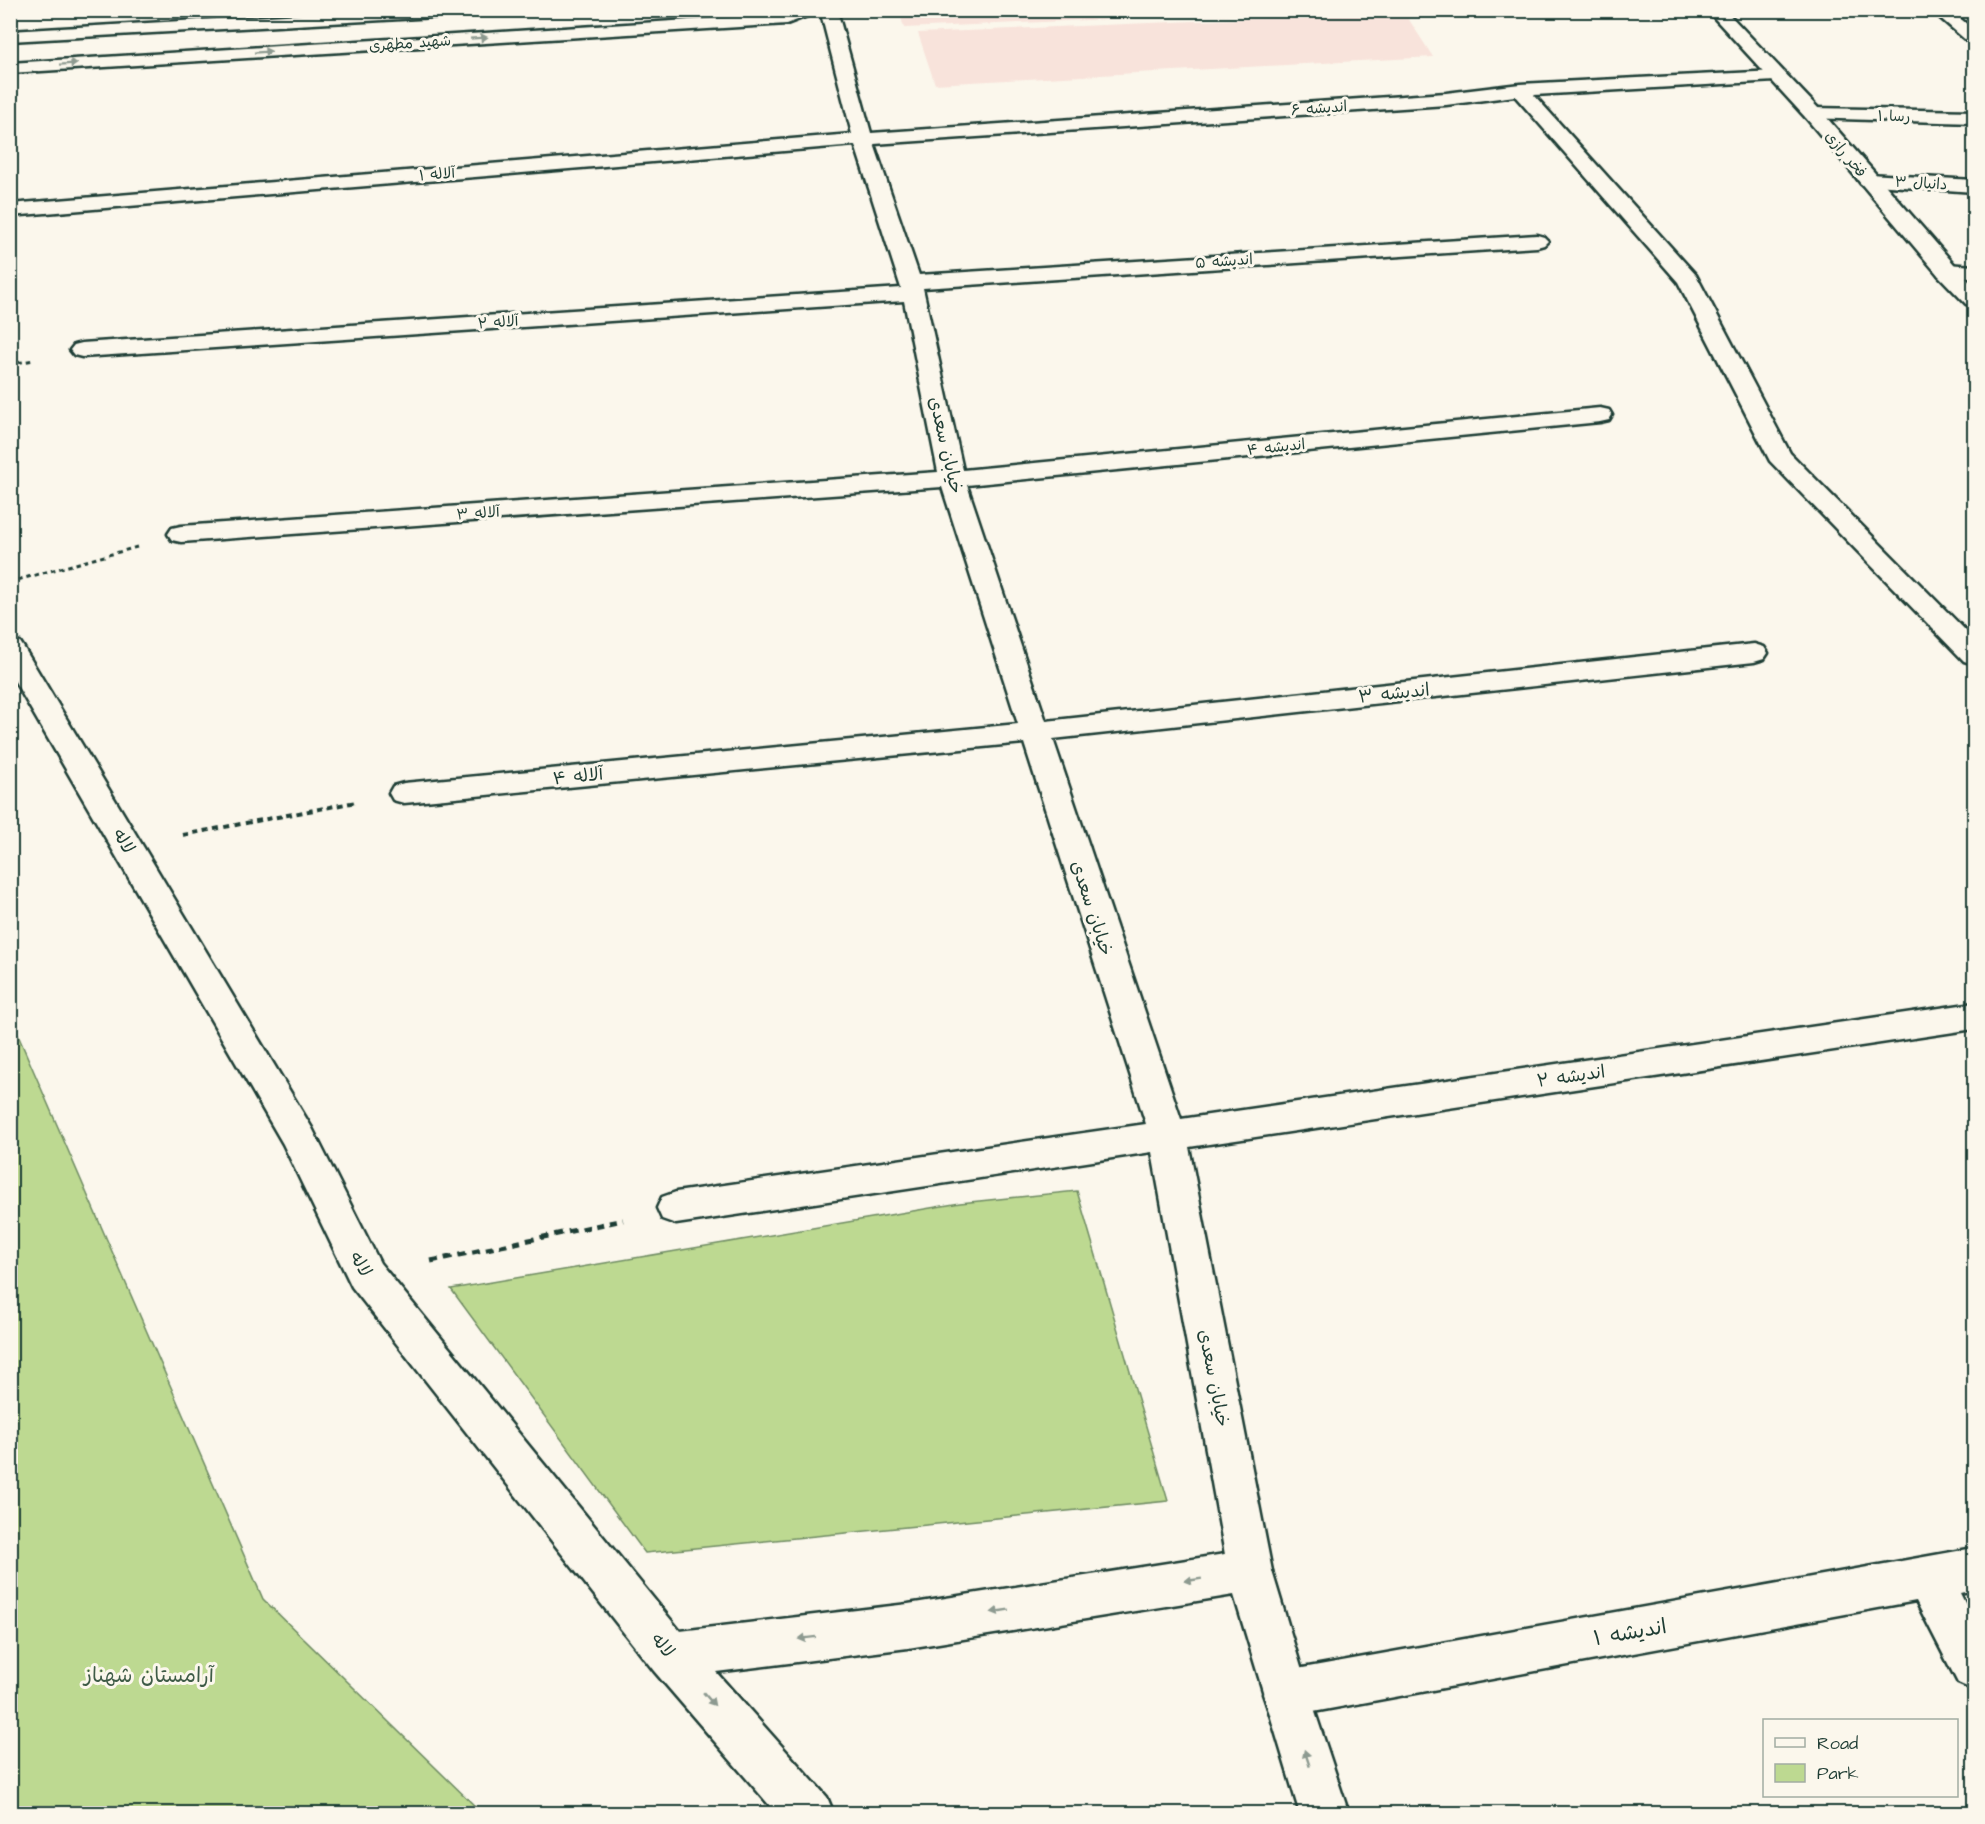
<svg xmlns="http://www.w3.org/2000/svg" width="1985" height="1824" viewBox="0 0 1985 1824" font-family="'Architects Daughter','Playpen Sans Arabic',sans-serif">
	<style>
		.built { fill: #f8e3db }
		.green { fill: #bdd991; stroke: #6e8b62; stroke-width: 1.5 }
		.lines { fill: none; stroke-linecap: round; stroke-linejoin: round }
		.minor-casing { stroke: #1f3d34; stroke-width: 5 }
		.major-casing { stroke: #1f3d34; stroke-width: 5 }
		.path-far2 { stroke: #1f3d34; stroke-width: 3; stroke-dasharray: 4.5 4; stroke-linecap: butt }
		.path-far1 { stroke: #1f3d34; stroke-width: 4; stroke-dasharray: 6 4.5; stroke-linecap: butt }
		.path { stroke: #1f3d34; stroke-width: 5; stroke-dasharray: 8 6; stroke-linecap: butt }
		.minor { fill: #fbf7ec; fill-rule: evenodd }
		.major { fill: #fbf7ec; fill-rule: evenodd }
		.oneway { fill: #8d9a90 }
		.labels { text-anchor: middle; stroke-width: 6; stroke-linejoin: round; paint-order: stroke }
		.far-street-label { font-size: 15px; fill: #1f3d34; stroke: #fbf7ec }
		.street-label { font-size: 18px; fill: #1f3d34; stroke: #fbf7ec }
		.near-street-label { font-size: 21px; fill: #1f3d34; stroke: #fbf7ec }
		.near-park-label { font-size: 21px; fill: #3f5c47; stroke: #fbf7ec }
	</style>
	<rect width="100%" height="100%" fill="#fbf7ec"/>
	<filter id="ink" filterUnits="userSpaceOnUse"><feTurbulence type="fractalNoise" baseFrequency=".0167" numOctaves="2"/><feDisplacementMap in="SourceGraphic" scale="12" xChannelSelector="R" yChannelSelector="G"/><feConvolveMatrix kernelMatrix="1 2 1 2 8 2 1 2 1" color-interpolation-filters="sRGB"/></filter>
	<g filter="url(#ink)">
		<!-- built -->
		<path class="built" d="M 899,10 L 1291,10 L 1291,11 L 904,28 Z
			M 1404,12 L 1433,57 L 935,84 L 918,33 Z"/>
		<!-- green -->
		<path class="green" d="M 11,1019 L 263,1599 L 482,1813 L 11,1813 Z
			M 1077,1191 L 1168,1501 L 645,1553 L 451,1289 L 960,1203 Z"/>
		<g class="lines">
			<!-- minor casing -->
			<g class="minor-casing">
				<path id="minor" d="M 371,10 L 479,10 L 471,15 L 10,41 L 10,31 Z
					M 792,10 L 815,10 L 813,14 L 787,24 L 10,73 L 10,63 L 784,14 Z
					M 820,10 L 837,10 L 871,133 L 1446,93 L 1520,84 L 1775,71 L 1781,72 L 1784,76 L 1781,80 L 1775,81 L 1534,95 L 1696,275 L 1790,453 L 1974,639 L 1974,664 L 1964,661 L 1770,461 L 1678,282 L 1515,96 L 1446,105 L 874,144 L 919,275 L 1537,235 L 1544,237 L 1548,241 L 1544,245 L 1537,247 L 923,288 L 963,470 L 1600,408 L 1609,410 L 1612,415 L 1609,420 L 1600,422 L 967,485 L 1046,721 L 1754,644 L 1764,647 L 1768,653 L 1764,659 L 1754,662 L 1053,739 L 1181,1119 L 1974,1003 L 1974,1029 L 1189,1147 L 1272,1571 L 1266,1586 L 1250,1592 L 1234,1586 L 1228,1571 L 1152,1152 L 676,1224 L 662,1219 L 657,1208 L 662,1197 L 676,1192 L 1146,1124 L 1024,743 L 404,803 L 393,800 L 389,793 L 393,786 L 404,783 L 1018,724 L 942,487 L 181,542 L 172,540 L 168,534 L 172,528 L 181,526 L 938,472 L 904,301 L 82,357 L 74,355 L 70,350 L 74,345 L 82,343 L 901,288 L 855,145 L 10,216 L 10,204 L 852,134 Z
					M 1931,10 L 1950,10 L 1974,30 L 1974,43 L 1968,42 Z
					M 1813,108 L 1974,111 L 1974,123 L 1806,118 L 1804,114 L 1806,110 Z
					M 1868,174 L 1974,180 L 1974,192 L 1861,184 L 1858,180 L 1861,176 Z
					M 1947,264 L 1974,266 L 1974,278 L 1939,276 L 1936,271 L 1939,266 Z
					M 1974,1548 L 1974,1590 L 1960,1593 L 1974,1621 L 1974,1690 L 1958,1683 L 1916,1601 L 1286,1717 L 1269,1711 L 1263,1694 L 1269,1677 L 1286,1671 Z"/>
			</g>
			<!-- major casing -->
			<g class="major-casing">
				<path id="major" d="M 1707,10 L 1725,10 L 1820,110 L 1974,287 L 1974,306 L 1966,304 L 1939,276 L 1806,118 Z
					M 10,640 L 20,642 L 24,648 L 312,1128 L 380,1263 L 680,1631 L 908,1604 L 1250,1550 L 1266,1556 L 1272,1571 L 1309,1694 L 1349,1814 L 1300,1814 L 1234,1595 L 908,1648 L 716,1672 L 827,1797 L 834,1814 L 777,1814 L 654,1671 L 352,1287 L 283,1144 L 10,673 Z"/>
			</g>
			<!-- path-far2 -->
			<path class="path-far2" d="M 10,364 L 34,360
				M 10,582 L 137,547"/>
			<!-- path-far1 -->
			<path class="path-far1" d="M 183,835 L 356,802"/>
			<!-- path -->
			<path class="path" d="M 431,1261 L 623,1220"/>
			<!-- minor -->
			<use href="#minor" class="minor"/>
			<!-- major -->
			<use href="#major" class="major"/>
		</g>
		<!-- one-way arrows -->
		<defs><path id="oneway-solid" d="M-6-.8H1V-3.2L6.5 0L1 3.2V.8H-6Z" transform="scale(1.5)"/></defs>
		<g class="oneway">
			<use href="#oneway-solid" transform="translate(479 38) rotate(-4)"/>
			<use href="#oneway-solid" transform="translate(263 52) rotate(-4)"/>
			<use href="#oneway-solid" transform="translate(69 64) rotate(-4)"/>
			<use href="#oneway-solid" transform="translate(1193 1580) rotate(171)"/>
			<use href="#oneway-solid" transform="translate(1000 1611) rotate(171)"/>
			<use href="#oneway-solid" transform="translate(807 1638) rotate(173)"/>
			<use href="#oneway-solid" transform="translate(709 1699) rotate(49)"/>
			<use href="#oneway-solid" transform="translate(1307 1758) rotate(-108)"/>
		</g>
	</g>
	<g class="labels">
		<!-- far-street labels -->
		<g class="far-street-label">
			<text transform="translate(410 43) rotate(-4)" y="5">شهید مطهری</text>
			<text transform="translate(1319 108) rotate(-4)" y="5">اندیشه ۶</text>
			<text transform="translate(1894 116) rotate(1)" y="5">رسا ۱</text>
			<text transform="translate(1846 154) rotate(50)" y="5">فخر رازی</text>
			<text transform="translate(437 174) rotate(-5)" y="5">آلاله ۱</text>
			<text transform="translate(1921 183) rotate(3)" y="5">دانیال ۳</text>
			<text transform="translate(1224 261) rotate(-4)" y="5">اندیشه ۵</text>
			<text transform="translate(498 322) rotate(-4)" y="5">آلاله ۲</text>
			<text transform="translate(1276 447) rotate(-6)" y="5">اندیشه ۴</text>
			<text transform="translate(478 513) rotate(-4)" y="5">آلاله ۳</text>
		</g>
		<!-- street labels -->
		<g class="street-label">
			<text transform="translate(946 445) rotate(77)" y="6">خیابان سعدی</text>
			<text transform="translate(1394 693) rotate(-6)" y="6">اندیشه ۳</text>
			<text transform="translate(578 776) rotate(-6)" y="6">آلاله ۴</text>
			<text transform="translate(124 841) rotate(60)" y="6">لاله</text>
			<text transform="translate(1092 908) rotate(72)" y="6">خیابان سعدی</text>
			<text transform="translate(1571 1076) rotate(-8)" y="6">اندیشه ۲</text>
			<text transform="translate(361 1264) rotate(61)" y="6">لاله</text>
			<text transform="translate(1214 1378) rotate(79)" y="6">خیابان سعدی</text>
			<text transform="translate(663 1645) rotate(51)" y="6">لاله</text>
		</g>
		<!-- near-street labels -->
		<g class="near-street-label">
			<text transform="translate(1630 1632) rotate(-10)" y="7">اندیشه ۱</text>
		</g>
		<!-- near-park labels -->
		<g class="near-park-label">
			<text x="149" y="1682">آرامستان شهناز</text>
		</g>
	</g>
	<!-- margin -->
	<rect width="1985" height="1824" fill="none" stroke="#fbf7ec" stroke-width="36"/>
	<rect x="18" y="18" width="1949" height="1788" fill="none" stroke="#1f3d34" stroke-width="2" filter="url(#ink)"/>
	<!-- legend -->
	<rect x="1763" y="1719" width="195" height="78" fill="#fbf7ec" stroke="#a3ada2" stroke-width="1.5"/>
	<rect x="1775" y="1738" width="30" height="9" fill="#fbf7ec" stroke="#a3ada2" stroke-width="1.5"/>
	<text x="1817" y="1749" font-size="18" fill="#1f3d34">Road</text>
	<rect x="1775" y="1764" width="30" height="18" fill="#bdd991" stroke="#a3ada2" stroke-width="1.5"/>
	<text x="1817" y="1779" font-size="18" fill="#1f3d34">Park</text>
</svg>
